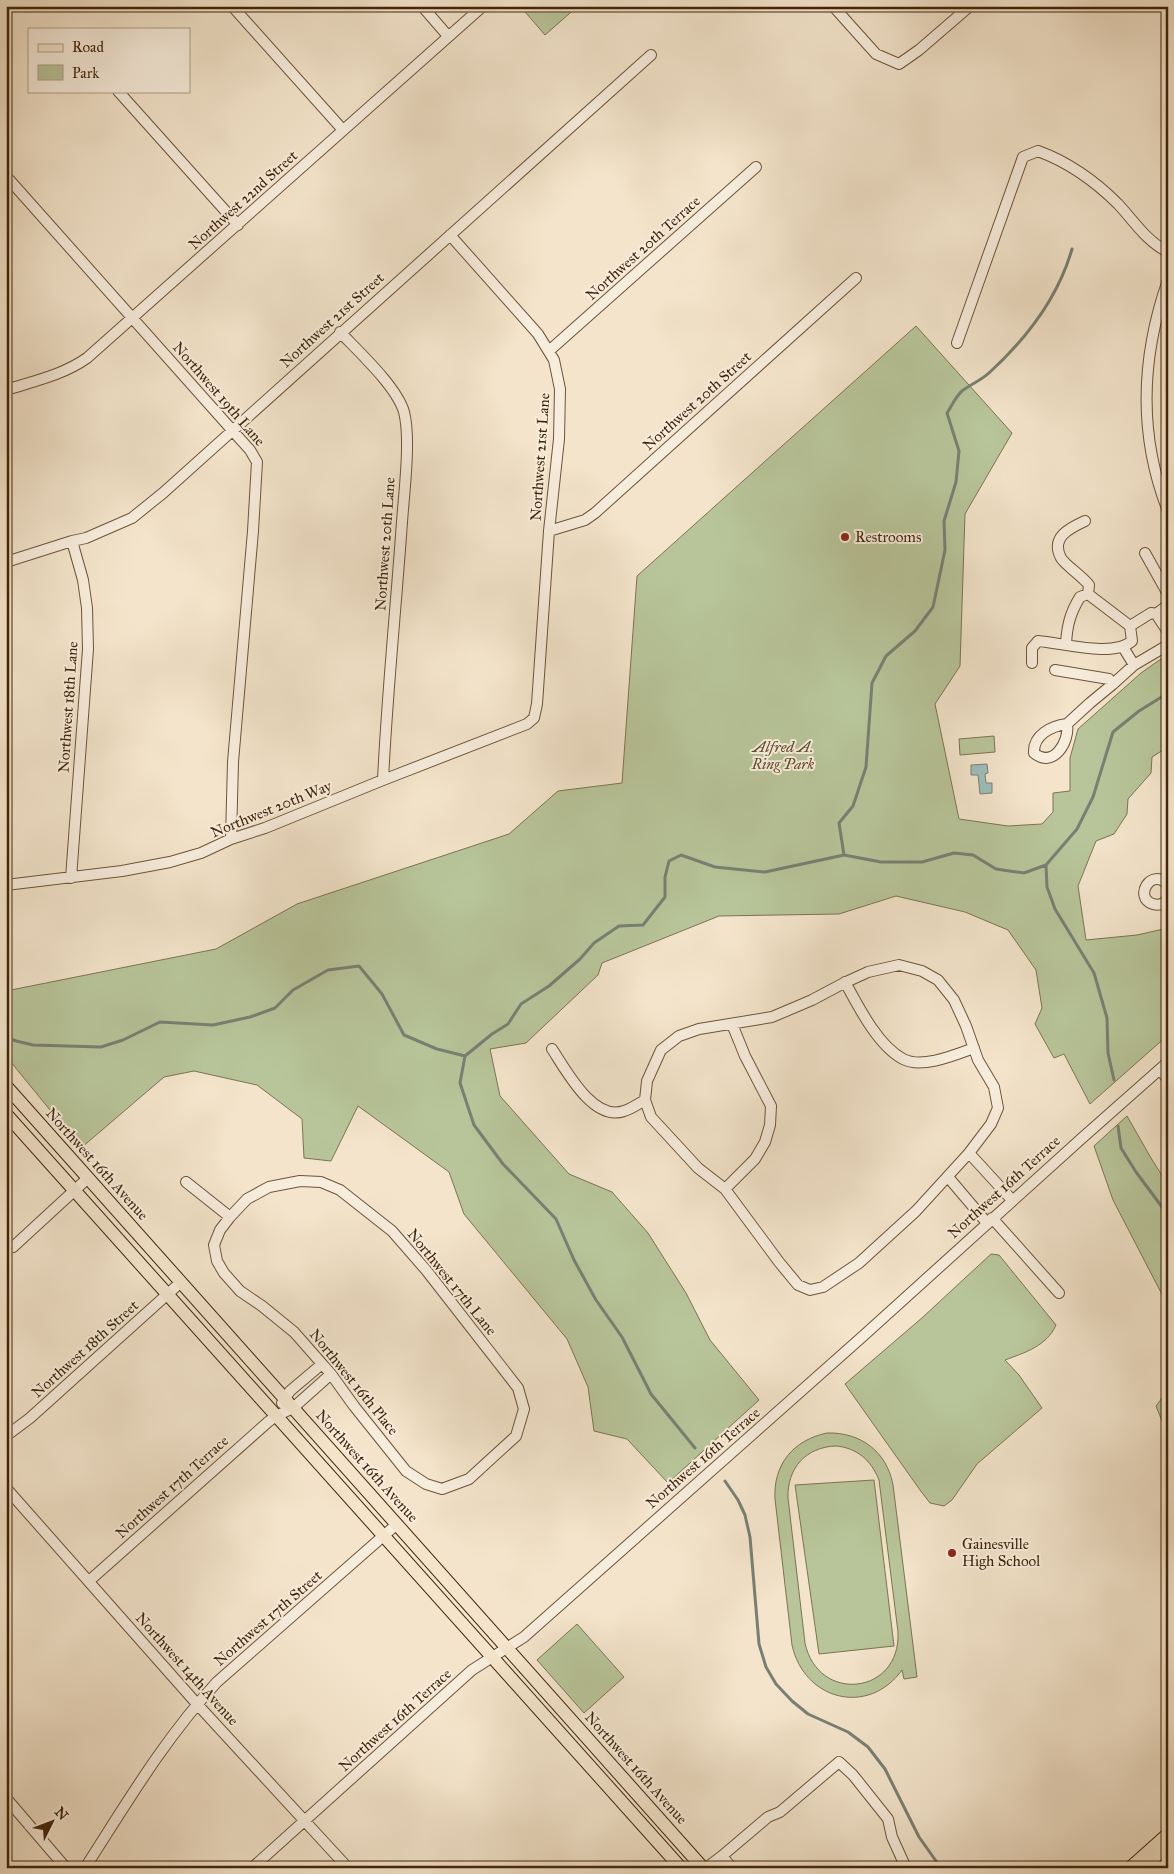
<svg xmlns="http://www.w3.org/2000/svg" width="1174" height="1874" viewBox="0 0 1174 1874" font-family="'IM FELL Great Primer',serif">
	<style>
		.green { fill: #b8c59a; stroke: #7c7451; fill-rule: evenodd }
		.water { fill: #9dbebc; stroke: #788074 }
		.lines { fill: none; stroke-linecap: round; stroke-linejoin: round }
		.stream { stroke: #788074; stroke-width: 3 }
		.minor-casing { stroke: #6e5439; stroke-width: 12 }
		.major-casing { stroke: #412408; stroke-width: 14 }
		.minor { stroke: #f7eddd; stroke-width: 10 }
		.major { stroke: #f3e4cb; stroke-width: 12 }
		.poi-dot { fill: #8f2418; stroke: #f7eddd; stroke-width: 2 }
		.labels { text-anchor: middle; stroke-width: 4; stroke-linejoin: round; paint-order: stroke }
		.street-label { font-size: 15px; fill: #412408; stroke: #f7eddd }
		.poi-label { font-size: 15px; fill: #412408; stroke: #f7eddd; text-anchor: start }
		.park-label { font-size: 15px; font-style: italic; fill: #5f4c2c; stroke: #f7eddd }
	</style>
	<rect width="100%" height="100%" fill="#f3e4cb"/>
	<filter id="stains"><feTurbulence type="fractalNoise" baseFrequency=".004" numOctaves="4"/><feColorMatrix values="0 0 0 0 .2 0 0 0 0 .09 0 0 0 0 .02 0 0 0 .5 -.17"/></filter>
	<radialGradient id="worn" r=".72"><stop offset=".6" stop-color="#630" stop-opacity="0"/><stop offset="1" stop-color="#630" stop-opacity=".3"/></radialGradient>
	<!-- green -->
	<path class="green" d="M 520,6 L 578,6 L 545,35 Z
		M 916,326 L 1012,433 L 965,514 L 960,666 L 935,704 L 959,819 L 1008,826 L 1042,824 L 1053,812 L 1053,793 L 1070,791 L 1070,758 L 1078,729 L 1141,673 L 1161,659 L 1168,658 L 1168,747 L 1152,757 L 1151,773 L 1128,799 L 1127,814 L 1114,834 L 1096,841 L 1078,886 L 1086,940 L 1137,935 L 1168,928 L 1168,1035 L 1090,1104 L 1064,1054 L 1054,1058 L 1035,1024 L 1042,1008 L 1036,970 L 1008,930 L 965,912 L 896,896 L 839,914 L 719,916 L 602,963 L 598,975 L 526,1043 L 490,1049 L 500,1096 L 569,1174 L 612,1192 L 648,1233 L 686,1293 L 710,1340 L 759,1400 L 668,1483 L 627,1439 L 594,1431 L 588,1387 L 567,1339 L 464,1214 L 449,1172 L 358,1106 L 331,1161 L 304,1158 L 302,1119 L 257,1085 L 194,1071 L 164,1077 L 81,1148 L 6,1056 L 6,991 L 216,949 L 297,904 L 509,834 L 558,791 L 622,783 L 637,576 Z
		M 994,736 L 995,752 L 960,755 L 959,739 Z
		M 1127,1116 L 1151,1158 L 1168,1185 L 1168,1306 L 1113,1200 L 1094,1146 Z
		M 991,1254 L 999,1255 L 1056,1325 C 1047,1346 1024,1353 1005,1360 L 1019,1375 L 1042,1408 L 977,1464 L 952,1500 L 944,1506 L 930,1503 L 920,1490 L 845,1384 L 923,1317 Z
		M 1168,1390 L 1168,1436 L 1156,1406 Z
		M 827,1433 C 861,1432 887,1452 893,1485 L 917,1677 L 904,1679 L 902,1670 C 868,1717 804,1700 792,1645 L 775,1499 C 773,1465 793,1440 827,1433 ZM 836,1446 C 857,1448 871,1460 879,1480 L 898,1632 C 901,1695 818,1704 805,1643 L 788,1498 C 787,1468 806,1447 836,1446 Z
		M 874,1480 L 894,1646 L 819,1654 L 795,1485 Z
		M 577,1624 L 624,1677 L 584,1713 L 537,1660 Z"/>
	<!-- water -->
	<path class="water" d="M 987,764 L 988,773 L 985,774 L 986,783 L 992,783 L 992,793 L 980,794 L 978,775 L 971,775 L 971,765 Z"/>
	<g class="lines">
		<!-- stream -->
		<path class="stream" d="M 844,855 L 839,823 L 853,806 L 866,767 L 872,683 L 886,656 L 915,631 L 933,607 L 945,550 L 944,521 L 956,482 L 959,451 L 947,413 C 951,407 956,396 962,391 C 971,384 982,380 990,372 C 1027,338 1058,298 1072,249
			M 1046,865 L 1047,887 L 1055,909 L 1094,973 L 1107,1018 L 1108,1053 L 1114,1080
			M 1046,865 L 1077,829 L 1093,797 L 1113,732 L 1139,711 L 1168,693
			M 6,1037 L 16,1041 L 33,1045 L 101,1047 L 123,1040 L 160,1022 L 213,1025 L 250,1017 L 275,1008 L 293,990 L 328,970 L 359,966 L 382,994 L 404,1035 L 437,1049 L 465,1056 L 492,1034 L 508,1024 L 521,1004 L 549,986 L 580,959 L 594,943 L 619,926 L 643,925 L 665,897 L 665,877 L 669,861 L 681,855 L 715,867 L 765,872 L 844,855 L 881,862 L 922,862 L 954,853 L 973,855 L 996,869 L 1024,873 L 1046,865
			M 465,1056 L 460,1083 L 474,1125 L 503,1164 L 556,1219 L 574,1260 L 596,1300 L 622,1337 L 651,1394 L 695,1448
			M 1118,1126 L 1121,1148 L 1136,1172 L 1168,1215
			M 725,1481 L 738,1500 L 745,1515 L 750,1537 L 759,1644 L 766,1667 L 776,1684 L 792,1701 L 808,1714 L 848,1732 L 868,1747 L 885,1769 L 919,1837 L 941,1868"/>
		<!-- minor casing -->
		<g class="minor-casing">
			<path id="minor" d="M 232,6 L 343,130
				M 422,6 L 448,36
				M 833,6 L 876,54 L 899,64 L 919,50 L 970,6
				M 118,91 L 238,225
				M 6,176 L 232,430 L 250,450 L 257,462 L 253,531 L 233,762 L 231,839
				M 1168,280 C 1141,357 1138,435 1168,511
				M 340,332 C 359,352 397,387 404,412 C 411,439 404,493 402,522 C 396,608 387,694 383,780
				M 957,343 L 1023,157 L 1038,151 C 1068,162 1095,181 1118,204 C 1134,221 1146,241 1168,252
				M 550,350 L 756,167
				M 6,390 C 34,381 63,375 87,358 L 483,6
				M 1085,521 C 1070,528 1050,537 1061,558 C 1064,564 1083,577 1089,585 L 1088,594
				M 549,531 L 585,520 L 595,513 L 856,278
				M 1145,553 L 1168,594
				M 6,562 L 72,541 L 86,538 L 132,518 L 163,493 L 651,55
				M 1168,605 L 1156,614 L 1168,632
				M 1130,626 L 1151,613 L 1156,614
				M 1123,647 L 1134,665
				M 1032,663 L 1032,648 L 1038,641 C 1063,643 1113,658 1132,641 L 1130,626 L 1088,594 L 1080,597 C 1070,613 1067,626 1066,644
				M 1055,670 L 1109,679 L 1113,684 L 1134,665 L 1168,645
				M 1067,724 C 1051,726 1033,735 1034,753 C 1053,769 1070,742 1067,724 L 1090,703 L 1113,684
				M 71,878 L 88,649 L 87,608 L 83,580 L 72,541
				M 6,885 L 122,871 L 170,862 L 201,853 L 231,839 L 265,828 L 383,780 L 527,724 L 534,718 L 537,704 L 549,531 L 559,439 L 560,389 L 554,360 L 538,334 L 450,235
				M 1168,885 C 1151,866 1133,898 1153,904 C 1159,906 1164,904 1168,899
				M 899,965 L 922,971 L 938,980 L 954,1000 L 966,1026 L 978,1060 L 994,1087 L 998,1108 L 991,1124 L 969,1153 L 916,1211 L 859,1263 L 823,1287 L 810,1290 L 798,1285 L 779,1262 L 725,1189 L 698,1168 L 651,1117 L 645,1100 L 647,1081 L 661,1050 L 679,1036 L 699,1029 L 772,1017 L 812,1000 L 844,983 L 868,972 Z
				M 845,982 C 858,1006 878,1046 903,1059 C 922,1069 955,1055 974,1048
				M 552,1049 C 566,1070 593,1122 624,1111 C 631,1109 638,1104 645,1100
				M 1160,1070 L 1168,1079
				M 969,1153 L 1012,1200
				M 948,1177 L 987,1223
				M 300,1181 L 321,1182 L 340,1190 L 392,1231 L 426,1270 L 518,1388 L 524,1409 L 516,1436 L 469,1479 L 442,1489 L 426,1484 L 406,1471 L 354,1406 L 331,1374 L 294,1332 L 262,1306 L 240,1291 L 224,1273 L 217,1261 L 214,1245 L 220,1230 L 230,1217 L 247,1199 L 269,1187 Z
				M 186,1182 L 230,1217
				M 725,1189 L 755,1159 L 765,1142 L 770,1125 L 771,1106 L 745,1056 L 732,1024
				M 992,1218 L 1059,1293
				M 13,1247 L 88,1178
				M 282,1403 L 290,1391 L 322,1364
				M 6,1436 L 30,1418 L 181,1282
				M 6,1488 L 197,1704 L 348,1868
				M 89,1581 L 268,1422 L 276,1416 L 293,1408 L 331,1374
				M 6,1798 L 66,1868
				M 722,1856 L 732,1868
				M 85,1868 C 126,1804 165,1738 217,1682 L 397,1524
				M 252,1868 L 472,1670 L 524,1637 L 862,1337 L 1081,1139 L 1168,1062
				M 706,1868 L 722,1856 L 768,1817 L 780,1812 L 839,1762 L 853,1775 L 888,1819 L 892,1837 L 906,1868"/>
		</g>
		<!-- major casing -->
		<g class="major-casing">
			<path id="major" d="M 6,1086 L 703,1868
				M 6,1114 L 681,1868
				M 1130,1868 L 1168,1834
				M 1144,1868 L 1168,1845"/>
		</g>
		<!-- minor -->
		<use href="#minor" class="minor"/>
		<!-- major -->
		<use href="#major" class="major"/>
	</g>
	<!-- markers -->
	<g class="poi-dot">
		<circle cx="845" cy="537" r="5"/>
		<circle cx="952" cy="1553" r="5"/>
	</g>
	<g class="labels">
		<!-- street labels -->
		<g class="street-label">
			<text transform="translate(243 200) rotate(-42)" y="5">Northwest 22nd Street</text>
			<text transform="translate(643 248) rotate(-42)" y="5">Northwest 20th Terrace</text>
			<text transform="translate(332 320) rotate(-42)" y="5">Northwest 21st Street</text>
			<text transform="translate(219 394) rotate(49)" y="5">Northwest 19th Lane</text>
			<text transform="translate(697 401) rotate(-42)" y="5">Northwest 20th Street</text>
			<text transform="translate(540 457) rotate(-86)" y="5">Northwest 21st Lane</text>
			<text transform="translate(385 544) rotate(-86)" y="5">Northwest 20th Lane</text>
			<text transform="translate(68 707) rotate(-86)" y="5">Northwest 18th Lane</text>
			<text transform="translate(271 809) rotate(-22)" y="5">Northwest 20th Way</text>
			<text transform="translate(97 1164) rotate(48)" y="5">Northwest 16th Avenue</text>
			<text transform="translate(1004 1187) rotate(-42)" y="5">Northwest 16th Terrace</text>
			<text transform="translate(452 1282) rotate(51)" y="5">Northwest 17th Lane</text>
			<text transform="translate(85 1349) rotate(-42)" y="5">Northwest 18th Street</text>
			<text transform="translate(354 1382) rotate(51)" y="5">Northwest 16th Place</text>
			<text transform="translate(703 1458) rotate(-41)" y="5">Northwest 16th Terrace</text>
			<text transform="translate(367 1466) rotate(48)" y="5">Northwest 16th Avenue</text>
			<text transform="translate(172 1487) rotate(-42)" y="5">Northwest 17th Terrace</text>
			<text transform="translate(268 1618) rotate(-41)" y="5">Northwest 17th Street</text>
			<text transform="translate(187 1669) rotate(48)" y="5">Northwest 14th Avenue</text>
			<text transform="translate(395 1720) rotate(-42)" y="5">Northwest 16th Terrace</text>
			<text transform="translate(636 1768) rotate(48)" y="5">Northwest 16th Avenue</text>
		</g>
		<!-- poi labels -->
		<g class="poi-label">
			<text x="855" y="542">Restrooms</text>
			<text x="962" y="1549">Gainesville<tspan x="962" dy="17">High School</tspan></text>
		</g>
		<!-- park labels -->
		<g class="park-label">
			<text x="783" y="752">Alfred A.<tspan x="783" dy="17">Ring Park</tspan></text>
		</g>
	</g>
	<!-- margin -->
	<rect width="1174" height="1874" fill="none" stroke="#f3e4cb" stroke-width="25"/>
	<rect x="8" y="8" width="1159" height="1859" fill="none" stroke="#412408" stroke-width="2.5"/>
	<rect x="12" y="12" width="1149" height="1849" fill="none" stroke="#412408"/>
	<!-- legend -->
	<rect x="28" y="28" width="162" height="65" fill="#f7eddd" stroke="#ae9d88"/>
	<rect x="38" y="44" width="25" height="8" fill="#f3e4cb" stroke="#ae9d88"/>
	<text x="72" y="52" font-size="15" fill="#412408">Road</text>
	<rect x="38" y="65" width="25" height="15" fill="#b8c59a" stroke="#ae9d88"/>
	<text x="72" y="78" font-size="15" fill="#412408">Park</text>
	<!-- north arrow -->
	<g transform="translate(52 1822) rotate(48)" stroke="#f7eddd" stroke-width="4" paint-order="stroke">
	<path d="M0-4L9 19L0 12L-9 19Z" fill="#412408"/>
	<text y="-8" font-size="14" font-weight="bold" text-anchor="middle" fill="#412408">N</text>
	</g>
	<rect width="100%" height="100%" filter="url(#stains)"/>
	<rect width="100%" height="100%" fill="url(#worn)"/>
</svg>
